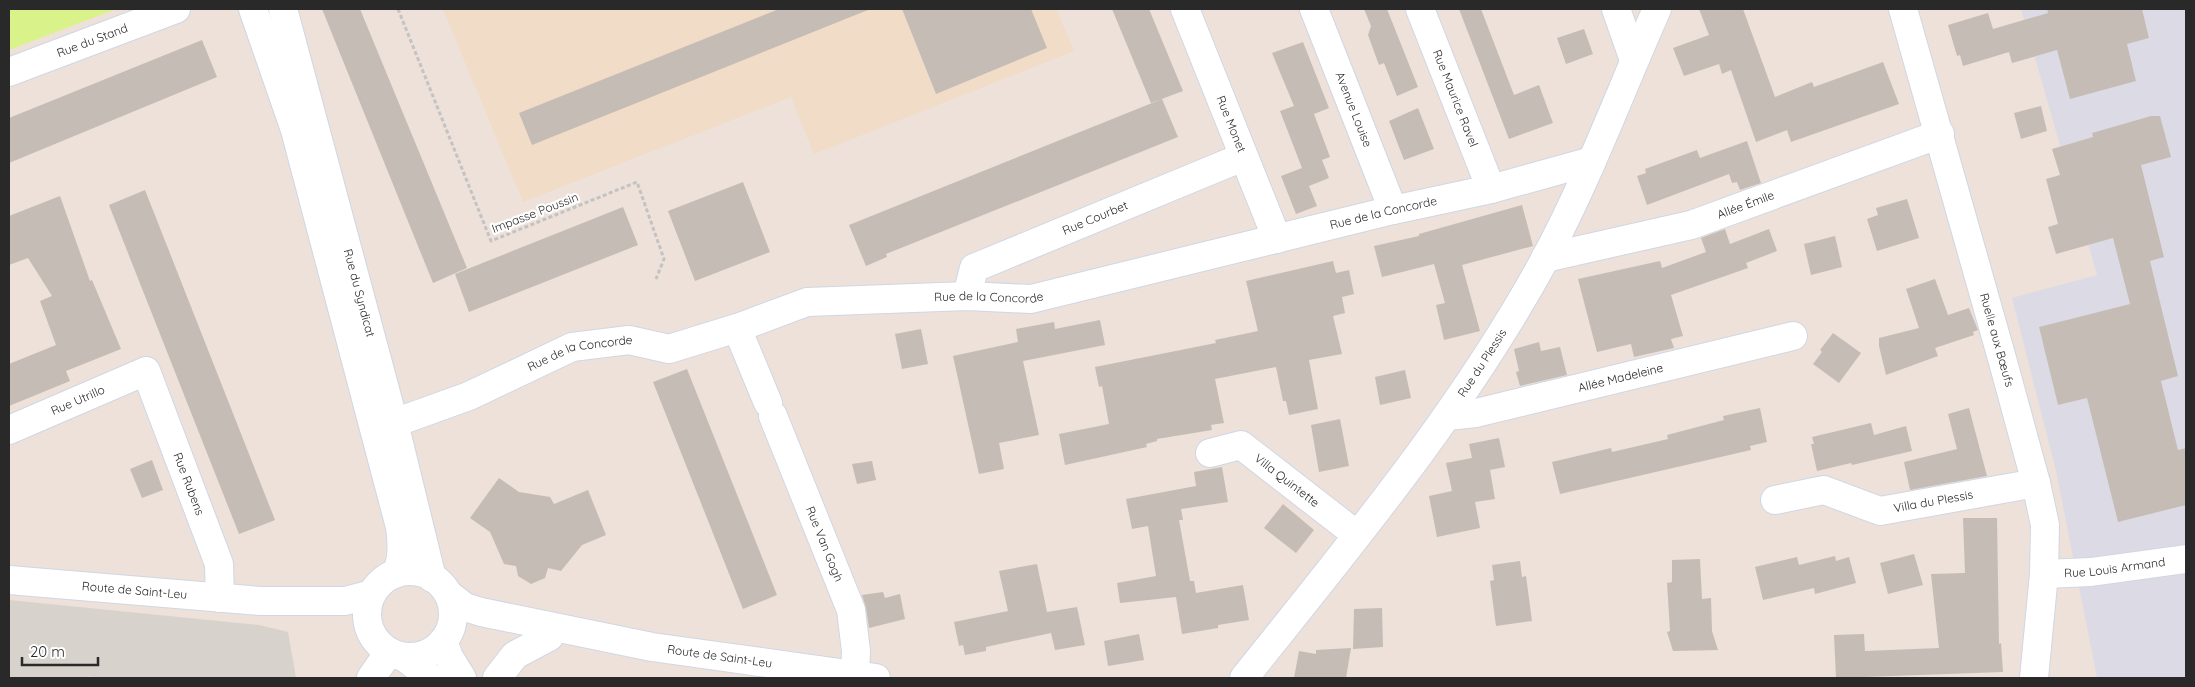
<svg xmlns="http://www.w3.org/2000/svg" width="2195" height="687" viewBox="0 0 2195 687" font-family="Quicksand,sans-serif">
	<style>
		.industrial { fill: #dcdbe5 }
		.education { fill: #f1dcc7 }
		.pitch { fill: #d9f38a }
		.plaza { fill: #d8d2cd }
		.building { fill: #c5bdb5 }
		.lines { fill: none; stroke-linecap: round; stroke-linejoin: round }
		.minor-casing { stroke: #cfd7e4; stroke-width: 30 }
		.path { stroke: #c3c3c3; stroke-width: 3; stroke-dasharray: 4 2.5; stroke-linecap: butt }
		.minor { stroke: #fff; stroke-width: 28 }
		.labels { text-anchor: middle; stroke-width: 4.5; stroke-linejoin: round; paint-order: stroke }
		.street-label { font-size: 12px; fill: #292929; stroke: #fff }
	</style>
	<rect width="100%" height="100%" fill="#ede1d9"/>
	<!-- industrial -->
	<path class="industrial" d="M 2021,9 L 2186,9 L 2186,678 L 2097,678 L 2056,471 L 2012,298 L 2097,275 Z"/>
	<!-- education -->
	<path class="education" d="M 443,9 L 1056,9 L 1074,51 L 814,154 L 791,97 L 523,202 Z"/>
	<!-- pitch -->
	<path class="pitch" d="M 9,9 L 116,9 L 9,50 Z"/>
	<!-- plaza -->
	<path class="plaza" d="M 9,600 L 259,625 L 288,632 L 296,678 L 92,678 L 91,676 L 85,678 L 9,678 Z"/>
	<!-- building -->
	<path class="building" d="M 322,9 L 360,9 L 467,268 L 433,283 Z
		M 779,9 L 868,10 L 532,145 L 519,113 Z
		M 902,9 L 1031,9 L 1047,48 L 936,94 Z
		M 1112,9 L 1149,9 L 1183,91 L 1151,103 Z
		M 1364,9 L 1387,9 L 1418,87 L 1397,96 L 1384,63 L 1379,65 L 1368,35 L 1371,26 Z
		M 1459,9 L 1481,9 L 1514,95 L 1539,85 L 1553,123 L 1509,139 Z
		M 1699,9 L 1743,9 L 1775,97 L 1812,82 L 1814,87 L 1883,62 L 1899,104 L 1791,142 L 1787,130 L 1756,142 L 1731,70 L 1722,74 L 1719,64 L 1684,76 L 1673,48 L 1709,35 Z
		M 2047,9 L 2142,9 L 2149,38 L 2127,44 L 2136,81 L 2070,99 L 2057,50 L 2012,63 L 2009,52 L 1963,66 L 1960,55 L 1957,56 L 1948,25 L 1988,13 L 1993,29 L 2048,13 Z
		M 1584,29 L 1593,54 L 1566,64 L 1557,38 Z
		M 202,40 L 217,77 L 9,163 L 9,118 Z
		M 1303,42 L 1329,108 L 1314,114 L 1330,157 L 1322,160 L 1329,178 L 1309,186 L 1317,206 L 1296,214 L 1281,176 L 1302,168 L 1280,111 L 1294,106 L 1272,53 Z
		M 1162,99 L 1178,137 L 886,254 L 887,257 L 866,266 L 849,225 Z
		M 2041,106 L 2047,131 L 2021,139 L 2014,113 Z
		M 1418,108 L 1434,149 L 1404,160 L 1389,121 Z
		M 2151,116 L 2160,116 L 2171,157 L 2141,165 L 2164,257 L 2150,261 L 2178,376 L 2161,381 L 2178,450 L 2186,448 L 2186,505 L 2118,522 L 2087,398 L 2058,405 L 2039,327 L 2130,304 L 2113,238 L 2056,254 L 2048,227 L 2058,224 L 2046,179 L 2060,175 L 2052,149 L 2093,137 L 2092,133 Z
		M 1747,141 L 1761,183 L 1740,190 L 1737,182 L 1732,183 L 1729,174 L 1647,205 L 1637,176 L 1646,173 L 1645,169 L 1697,150 L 1700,158 Z
		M 743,182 L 770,252 L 695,281 L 668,211 Z
		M 145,190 L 275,520 L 239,534 L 109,205 Z
		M 60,196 L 90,281 L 92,280 L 121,349 L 66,371 L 70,381 L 9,406 L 9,364 L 56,345 L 40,301 L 52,296 L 28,258 L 9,265 L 9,216 Z
		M 1907,199 L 1919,238 L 1877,251 L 1867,219 L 1878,215 L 1876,208 Z
		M 1522,205 L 1533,246 L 1462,265 L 1480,331 L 1444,340 L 1436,305 L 1445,303 L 1434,264 L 1382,277 L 1374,246 L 1419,236 L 1419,234 Z
		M 623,207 L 638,245 L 469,312 L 455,274 Z
		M 1725,229 L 1730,244 L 1769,229 L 1777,251 L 1746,263 L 1748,268 L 1671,295 L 1683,336 L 1671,339 L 1674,348 L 1634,357 L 1631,344 L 1597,352 L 1578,279 L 1660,261 L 1662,268 L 1706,252 L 1701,238 Z
		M 1835,236 L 1842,267 L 1811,275 L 1804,244 Z
		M 1333,261 L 1336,273 L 1349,270 L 1354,294 L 1342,297 L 1345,313 L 1333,316 L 1342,354 L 1309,360 L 1318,409 L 1289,415 L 1286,401 L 1283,401 L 1276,367 L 1215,379 L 1224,423 L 1211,425 L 1212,430 L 1157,439 L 1157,441 L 1146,444 L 1147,447 L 1065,465 L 1059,434 L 1109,424 L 1102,386 L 1099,387 L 1095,367 L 1216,343 L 1215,340 L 1258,331 L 1246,281 Z
		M 1935,279 L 1948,315 L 1969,308 L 1978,330 L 1973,332 L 1974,335 L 1935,348 L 1938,356 L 1886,375 L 1879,346 L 1879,338 L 1919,328 L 1906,289 Z
		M 1100,320 L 1105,345 L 1023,361 L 1039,435 L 999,443 L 1004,469 L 979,474 L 953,356 L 1018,342 L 1016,329 L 1054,322 L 1055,329 Z
		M 921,329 L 928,364 L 902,369 L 895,334 Z
		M 1833,333 L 1861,353 L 1839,383 L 1813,364 L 1822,352 L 1820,350 Z
		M 1539,342 L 1541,351 L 1560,347 L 1567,375 L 1520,386 L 1516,372 L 1519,371 L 1514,349 Z
		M 687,369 L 777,595 L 743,609 L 653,382 Z
		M 1405,370 L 1411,398 L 1380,405 L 1375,377 Z
		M 1760,408 L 1767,442 L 1750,446 L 1751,450 L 1560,494 L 1552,462 L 1611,448 L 1612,452 L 1668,439 L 1667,435 L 1724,420 L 1723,416 Z
		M 1969,408 L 1987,476 L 1910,490 L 1904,462 L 1957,449 L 1948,414 Z
		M 1340,419 L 1349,466 L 1319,472 L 1311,425 Z
		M 1871,423 L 1874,435 L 1906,426 L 1912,451 L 1852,465 L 1851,463 L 1817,471 L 1811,444 L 1814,444 L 1812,437 Z
		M 1499,438 L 1505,467 L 1490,470 L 1495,499 L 1475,502 L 1480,528 L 1437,537 L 1429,496 L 1452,491 L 1446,463 L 1472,458 L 1469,444 Z
		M 152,460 L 163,490 L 142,498 L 130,469 Z
		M 872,461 L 876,480 L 857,484 L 852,464 Z
		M 1222,467 L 1228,502 L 1181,509 L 1183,520 L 1179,520 L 1190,581 L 1194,581 L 1196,593 L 1243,585 L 1249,620 L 1218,625 L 1218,628 L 1182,634 L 1176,597 L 1120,603 L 1117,583 L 1156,576 L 1148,526 L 1132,529 L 1126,499 L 1196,486 L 1194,472 Z
		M 499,478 L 519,492 L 550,497 L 554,504 L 588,490 L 606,535 L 582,545 L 561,571 L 548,568 L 545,578 L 531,584 L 518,576 L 516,566 L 504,564 L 490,532 L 470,518 Z
		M 1283,504 L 1314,530 L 1296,553 L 1264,528 Z
		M 1963,518 L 1997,518 L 1999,644 L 2001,643 L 2003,672 L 1836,678 L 1834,635 L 1864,634 L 1865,651 L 1939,648 L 1931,574 L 1965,573 Z
		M 1914,554 L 1923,585 L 1888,594 L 1880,563 Z
		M 1835,556 L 1836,561 L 1849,557 L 1856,583 L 1815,594 L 1814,588 L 1763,600 L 1755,567 L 1797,557 L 1799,565 Z
		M 1700,559 L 1702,599 L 1711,598 L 1712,631 L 1718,650 L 1673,651 L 1667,632 L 1670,631 L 1667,583 L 1672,582 L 1672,560 Z
		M 1520,561 L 1522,577 L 1526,576 L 1532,621 L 1496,626 L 1490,581 L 1494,580 L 1492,565 Z
		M 1037,564 L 1047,612 L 1077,607 L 1085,645 L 1055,650 L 1051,633 L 986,647 L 986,651 L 965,655 L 963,645 L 959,646 L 954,622 L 1008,611 L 999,571 Z
		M 883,592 L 885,598 L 900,594 L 905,619 L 869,628 L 866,608 L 862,595 Z
		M 1382,608 L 1383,647 L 1353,649 L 1354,609 Z
		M 1139,634 L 1144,660 L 1108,666 L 1104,641 Z
		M 1351,648 L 1346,678 L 1294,678 L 1299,651 L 1316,654 L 1316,650 Z"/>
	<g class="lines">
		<!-- minor casing -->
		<g class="minor-casing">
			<g id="minor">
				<path d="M 253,9 L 295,130 L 400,527 C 402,542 404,561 395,574"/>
				<path id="s1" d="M 283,9 L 394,423 L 432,578"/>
				<path id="s2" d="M 1185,9 L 1277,239"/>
				<path id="s3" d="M 1314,9 L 1393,210"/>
				<path id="s4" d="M 1420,9 L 1491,189"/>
				<path d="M 1616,9 L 1634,60"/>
				<path id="s5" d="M 1903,9 L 2003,362 L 2036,483 L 2045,525 L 2044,574 L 2034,678"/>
				<path id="s6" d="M 9,72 L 176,9"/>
				<path id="s7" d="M 1545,258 L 1691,225 L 1940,134"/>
				<path id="s8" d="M 967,296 L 974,268 L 1243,157"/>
				<path d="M 737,328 L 768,403"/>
				<path id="s9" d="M 773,416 L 851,610 L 856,651 L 855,675"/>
				<path id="s10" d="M 1447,416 L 1476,413 L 1793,336"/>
				<path id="s11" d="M 394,423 L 469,396 L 572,347 L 629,340 L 669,349 L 737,328 L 807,302 L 967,296 L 1031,299 L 1393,210 L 1491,189 L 1592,161"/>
				<path id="s12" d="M 9,430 L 146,371 L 219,564 L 220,598"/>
				<path id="s13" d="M 1210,453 L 1241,445 L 1357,535"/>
				<path id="s14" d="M 1775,500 L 1824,490 L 1880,511 L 2036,483"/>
				<circle cx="410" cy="614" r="43"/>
				<path id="s15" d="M 2044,574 L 2091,572 L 2186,559"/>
				<path id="s16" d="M 9,580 L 260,601 L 345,601 L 372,594"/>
				<path id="s17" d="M 448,594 L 465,607 L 481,612 L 652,647 L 876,678"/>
				<path d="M 443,641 L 449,657 L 462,678"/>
				<path d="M 404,657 L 431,678"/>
				<path d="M 371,678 L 389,652"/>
				<path d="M 497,678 L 515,655 L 549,637"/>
				<path id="s18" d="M 1244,678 C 1351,544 1463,410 1545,259 C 1588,179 1620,92 1657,9"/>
			</g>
		</g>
		<!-- path -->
		<path class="path" d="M 398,9 L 491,241 L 637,182 L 664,259 L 656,279"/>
		<!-- minor -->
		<use href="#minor" class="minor"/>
	</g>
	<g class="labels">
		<!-- street labels -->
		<g class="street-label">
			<text dy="4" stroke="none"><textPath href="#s6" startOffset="89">Rue du Stand</textPath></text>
			<text dy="4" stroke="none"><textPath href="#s4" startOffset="96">Rue Maurice Ravel</textPath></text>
			<text dy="4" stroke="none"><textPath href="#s3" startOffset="108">Avenue Louise</textPath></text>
			<text dy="4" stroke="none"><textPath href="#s2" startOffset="124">Rue Monet</textPath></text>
			<text dy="4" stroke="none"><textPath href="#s7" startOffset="208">Allée Émile</textPath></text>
			<text transform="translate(535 213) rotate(-21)" y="4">Impasse Poussin</text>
			<text dy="4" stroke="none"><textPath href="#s11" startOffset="1025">Rue de la Concorde</textPath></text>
			<text dy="4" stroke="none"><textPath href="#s8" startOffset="160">Rue Courbet</textPath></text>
			<text dy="4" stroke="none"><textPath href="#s1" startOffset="294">Rue du Syndicat</textPath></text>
			<text dy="4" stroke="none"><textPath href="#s11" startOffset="620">Rue de la Concorde</textPath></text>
			<text dy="4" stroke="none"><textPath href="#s5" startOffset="344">Ruelle aux Bœufs</textPath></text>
			<text dy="4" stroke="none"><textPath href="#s11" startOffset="200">Rue de la Concorde</textPath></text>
			<text dy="4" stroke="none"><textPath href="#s18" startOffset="395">Rue du Plessis</textPath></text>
			<text dy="4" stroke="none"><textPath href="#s10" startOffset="178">Allée Madeleine</textPath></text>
			<text dy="4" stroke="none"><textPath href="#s12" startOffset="75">Rue Utrillo</textPath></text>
			<text dy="4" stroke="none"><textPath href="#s13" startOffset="90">Villa Quintette</textPath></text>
			<text dy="4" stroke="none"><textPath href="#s12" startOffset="270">Rue Rubens</textPath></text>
			<text dy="4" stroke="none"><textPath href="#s14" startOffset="164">Villa du Plessis</textPath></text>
			<text dy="4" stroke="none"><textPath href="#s9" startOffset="138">Rue Van Gogh</textPath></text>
			<text dy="4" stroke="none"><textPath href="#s15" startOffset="71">Rue Louis Armand</textPath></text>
			<text dy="4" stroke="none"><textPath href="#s16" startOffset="126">Route de Saint-Leu</textPath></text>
			<text dy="4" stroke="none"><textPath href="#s17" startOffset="281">Route de Saint-Leu</textPath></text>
		</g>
	</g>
	<!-- border -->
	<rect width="2195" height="687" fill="none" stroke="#292929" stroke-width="20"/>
	<!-- scale -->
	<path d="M22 657v8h76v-8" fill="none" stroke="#292929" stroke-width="2.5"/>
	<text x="30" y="657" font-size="15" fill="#292929" stroke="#ffffff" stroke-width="4" paint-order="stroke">20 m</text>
</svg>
